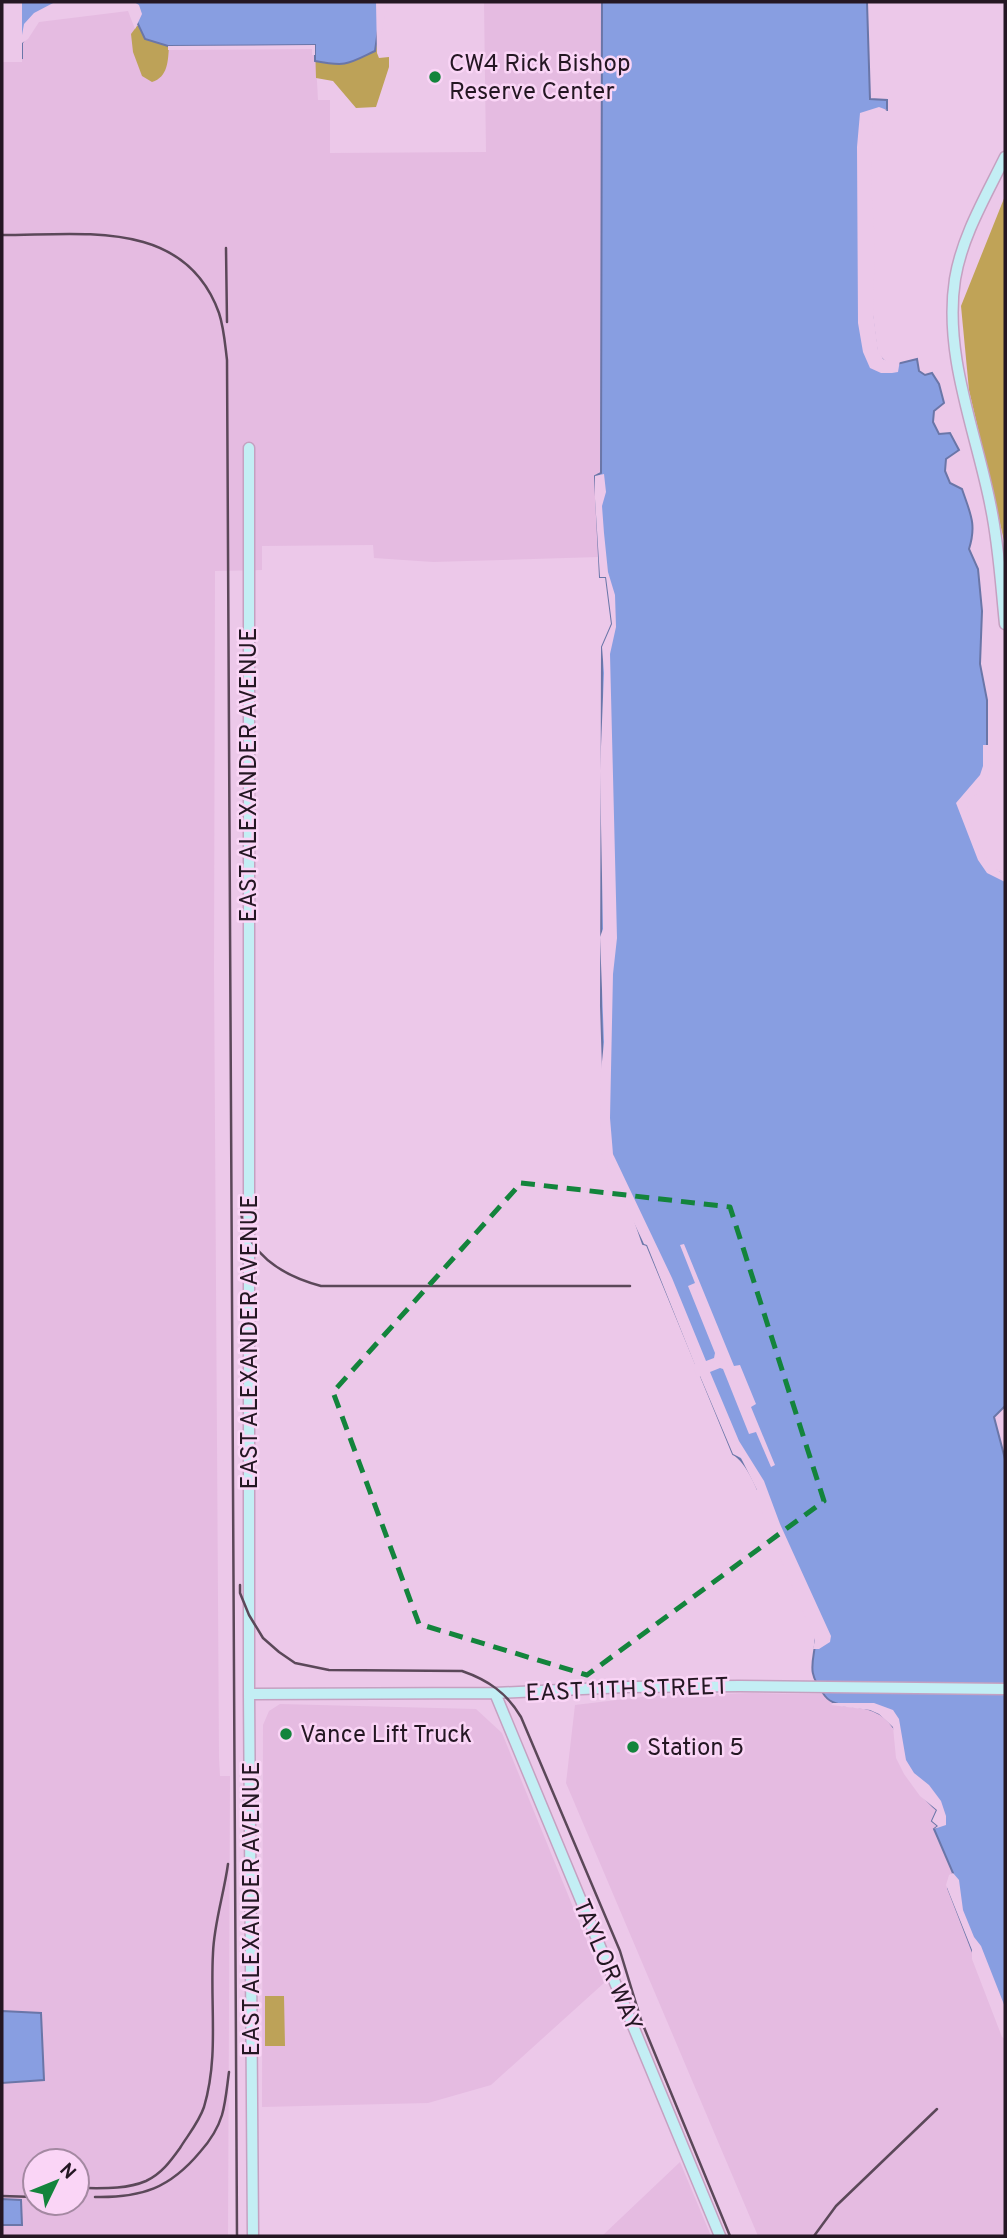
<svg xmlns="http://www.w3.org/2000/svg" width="1007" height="2238" viewBox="0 0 1007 2238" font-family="Overpass,sans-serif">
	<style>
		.built { fill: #e5bbe1; fill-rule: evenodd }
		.green { fill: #bda258 }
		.forest { fill: #c0a357 }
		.water { fill: #889ee1; stroke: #6a76a8; stroke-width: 2 }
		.pier { fill: #ecc8e9 }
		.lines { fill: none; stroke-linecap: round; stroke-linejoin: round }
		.secondary-casing { stroke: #c5a1c1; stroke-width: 13 }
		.secondary { stroke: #c3eef4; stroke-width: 10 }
		.rail { stroke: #5b4859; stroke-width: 2.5 }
		.marked { fill: none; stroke: #13843c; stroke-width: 5; stroke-dasharray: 14 9; stroke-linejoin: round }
		.poi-dot { fill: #13843c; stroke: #fad5f6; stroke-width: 2.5 }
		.labels { text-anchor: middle; stroke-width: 5; stroke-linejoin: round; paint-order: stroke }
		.poi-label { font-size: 24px; fill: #241723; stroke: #fad5f6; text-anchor: start }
		.street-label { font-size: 24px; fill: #241723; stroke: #fad5f6 }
	</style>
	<rect width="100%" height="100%" fill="#ecc8e9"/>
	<!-- built -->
	<path class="built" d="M 484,2 L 626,2 L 626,474 L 595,499 L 599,557 L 433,562 L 374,558 L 373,545 L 262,546 L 262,570 L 215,571 L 214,970 L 219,1758 L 220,1776 L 230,1776 L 228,2236 L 2,2236 L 2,59 L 22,43 L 37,19 L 130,7 L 315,45 L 318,100 L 330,100 L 330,153 L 486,152 ZM 35,2161 L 77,2161 L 77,2203 L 35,2203 Z
		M 752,1693 L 823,1694 L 826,1698 L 866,1707 L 880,1712 L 895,1729 L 905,1772 L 937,1810 L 938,1826 L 934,1829 L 936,1837 L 953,1873 L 949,1888 L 1005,2035 L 1005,2236 L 758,2236 L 566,1783 L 575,1705 L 650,1696 Z
		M 280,1704 L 476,1709 L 502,1733 L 604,1983 L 491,2085 L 428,2103 L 262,2107 L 263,1725 L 269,1711 Z
		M 680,2162 L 711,2236 L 602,2236 Z"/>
	<!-- green -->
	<path class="green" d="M 376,2 L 377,53 L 379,58 L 389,57 L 389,67 L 376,107 L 356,108 L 333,81 L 316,78 L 315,45 L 169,46 C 168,61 168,77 152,82 L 142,76 L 133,52 L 131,34 L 137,26 Z
		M 265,1996 L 284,1996 L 285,2046 L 265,2046 Z"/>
	<!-- forest -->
	<path class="forest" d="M 1005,196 L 1005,545 L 969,390 L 961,306 Z"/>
	<!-- water -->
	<path class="water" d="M 2,2 L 382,2 L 375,51 C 348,64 347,67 315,61 L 315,45 L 168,46 L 145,39 L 130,7 L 37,19 L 22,43 L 22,59 Z
		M 602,2 L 867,2 L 870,99 L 887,100 L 887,110 L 879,110 L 869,121 L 870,300 L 877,354 L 889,366 L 917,359 L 919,371 L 925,375 L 932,373 L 939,384 L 944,403 L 934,411 L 933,422 L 939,434 L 950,433 L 959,450 L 946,459 L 945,471 L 950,483 L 962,489 C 970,513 977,524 969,549 L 978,569 L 982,611 L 980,664 L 987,700 L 987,769 L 966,801 L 963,813 L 985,865 L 1005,876 L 1005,1406 L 994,1417 L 1005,1459 L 1005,2035 L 948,1888 L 953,1873 L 934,1829 L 938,1826 L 932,1821 L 937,1810 C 928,1803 908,1779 905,1769 C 900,1756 901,1739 894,1728 C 873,1696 839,1714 825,1696 C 805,1670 814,1664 816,1636 C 817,1625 778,1540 771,1523 C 764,1505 750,1462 733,1454 L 647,1245 L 643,1244 L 605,1134 L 601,1006 L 602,647 L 612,624 L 606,577 L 600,577 L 595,476 L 601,473 Z
		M 2,2011 L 41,2013 L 44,2080 L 2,2083 Z
		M 2,2199 L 21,2200 L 22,2225 L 2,2225 Z"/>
	<!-- pier -->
	<path class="pier" d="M 2,2 L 22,2 L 22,35 L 24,24 L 34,13 L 55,2 L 134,2 L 139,5 L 142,14 L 135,29 L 128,11 L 39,22 L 28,39 L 22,43 L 22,62 L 2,62 Z
		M 376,2 L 386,2 L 387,7 L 377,54 Z
		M 315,45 L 315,55 L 312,55 L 312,49 L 168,50 L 168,46 Z
		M 879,107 L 887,110 L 875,118 L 873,122 L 871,185 L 875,242 L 873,312 L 878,350 L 883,359 L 889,362 L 900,360 L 898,372 L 892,373 L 881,373 L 870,368 L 863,352 L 858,323 L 857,147 L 860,113 Z
		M 604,474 L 606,492 L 602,506 L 604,533 L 608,572 L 615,595 L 616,627 L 610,654 L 617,938 L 613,974 L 610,1118 L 613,1154 L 672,1278 L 706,1361 L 714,1358 L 715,1353 L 688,1286 L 695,1283 L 680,1245 L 684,1244 L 734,1366 L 740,1365 L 756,1404 L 751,1407 L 775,1465 L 771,1467 L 756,1432 L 749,1434 L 723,1369 L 720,1368 L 710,1372 L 739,1441 L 764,1481 L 780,1524 L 831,1636 L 830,1642 L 819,1649 L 813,1649 L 815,1640 L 771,1536 L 756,1496 L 757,1490 L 741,1458 L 733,1454 L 700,1376 L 697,1377 L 693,1367 L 695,1365 L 647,1245 L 644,1244 L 598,1146 L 601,1134 L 600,1081 L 604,1042 L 600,937 L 603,929 L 600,771 L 604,673 L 602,647 L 612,624 L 606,577 L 600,577 L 595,499 L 595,476 Z
		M 983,745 L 990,745 L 991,769 L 982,788 L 969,802 L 966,812 L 988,862 L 1000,872 L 1005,873 L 1005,882 L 987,873 L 978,860 L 956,803 L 980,775 L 983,766 Z
		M 833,1703 L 874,1703 L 893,1710 L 899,1719 L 906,1760 L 914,1773 L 929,1785 L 941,1801 L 946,1816 L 946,1825 L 934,1829 L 938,1826 L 932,1821 L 937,1810 L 920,1796 L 904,1774 L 896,1758 L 893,1727 L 879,1714 L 870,1710 L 831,1705 Z
		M 953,1873 L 959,1880 L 963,1910 L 974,1937 L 981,1946 L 1005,2007 L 1005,2039 L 1002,2037 L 972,1959 L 972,1950 L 946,1885 L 949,1875 Z"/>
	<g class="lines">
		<!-- secondary casing -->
		<g class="secondary-casing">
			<path id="secondary" d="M 1005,157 C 986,196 962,236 955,279 C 943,356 977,434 991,508 C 999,547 1001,585 1005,624
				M 249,448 L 249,1694 L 253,2236
				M 495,1693 L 720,2236
				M 249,1694 L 495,1693 L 625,1687 L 740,1686 L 1005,1689"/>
		</g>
		<!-- secondary -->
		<use href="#secondary" class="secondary"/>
		<!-- rail -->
		<path class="rail" d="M 2,235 C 83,235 185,218 219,313 C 224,328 225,344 227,360 L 237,2236
			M 226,248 L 227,322
			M 240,1207 C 245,1253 280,1275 321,1286 L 630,1286
			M 240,1585 L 240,1593 L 249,1615 L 263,1638 L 279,1652 L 295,1663 L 329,1670 L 462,1671 C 488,1680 507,1693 521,1717 L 620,1951 L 641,2020 L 730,2236
			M 77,2188 C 99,2188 125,2190 146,2181 C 161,2174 170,2162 180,2148 C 188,2135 199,2122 204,2107 C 219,2057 210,2005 213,1953 C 214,1923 224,1894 228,1864
			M 2,2196 L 35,2197
			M 95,2197 C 142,2198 170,2188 200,2152 C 209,2142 218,2128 222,2115 C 226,2101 227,2086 229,2072
			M 814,2236 L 836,2206 L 937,2109"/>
	</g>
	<!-- marked area -->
	<path class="marked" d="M 521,1183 L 730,1207 L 824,1501 L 587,1675 L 419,1624 L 333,1392 Z"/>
	<!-- markers -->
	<g class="poi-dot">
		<circle cx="435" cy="77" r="7"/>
		<circle cx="286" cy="1734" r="7"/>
		<circle cx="633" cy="1747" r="7"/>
	</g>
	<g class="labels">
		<!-- poi labels -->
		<g class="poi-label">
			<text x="449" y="71">CW4 Rick Bishop<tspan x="449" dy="28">Reserve Center</tspan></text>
			<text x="300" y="1742">Vance Lift Truck</text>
			<text x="647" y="1755">Station 5</text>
		</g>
		<!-- street labels -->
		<g class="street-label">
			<text transform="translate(248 775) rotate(-90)" y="8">EAST ALEXANDER AVENUE</text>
			<text transform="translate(249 1342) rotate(-90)" y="8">EAST ALEXANDER AVENUE</text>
			<text transform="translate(627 1689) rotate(-2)" y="8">EAST 11TH STREET</text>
			<text transform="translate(251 1909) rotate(-90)" y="8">EAST ALEXANDER AVENUE</text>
			<text transform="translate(608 1965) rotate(67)" y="8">TAYLOR WAY</text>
		</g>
	</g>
	<!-- border -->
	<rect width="1007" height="2238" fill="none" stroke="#241723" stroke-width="7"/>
	<!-- north arrow -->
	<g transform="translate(56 2182) rotate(47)"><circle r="33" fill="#fad5f6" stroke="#a489a2" stroke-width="2"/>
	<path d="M0-5L12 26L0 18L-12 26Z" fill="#13843c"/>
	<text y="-10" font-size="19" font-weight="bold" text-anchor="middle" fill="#241723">N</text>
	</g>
</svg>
